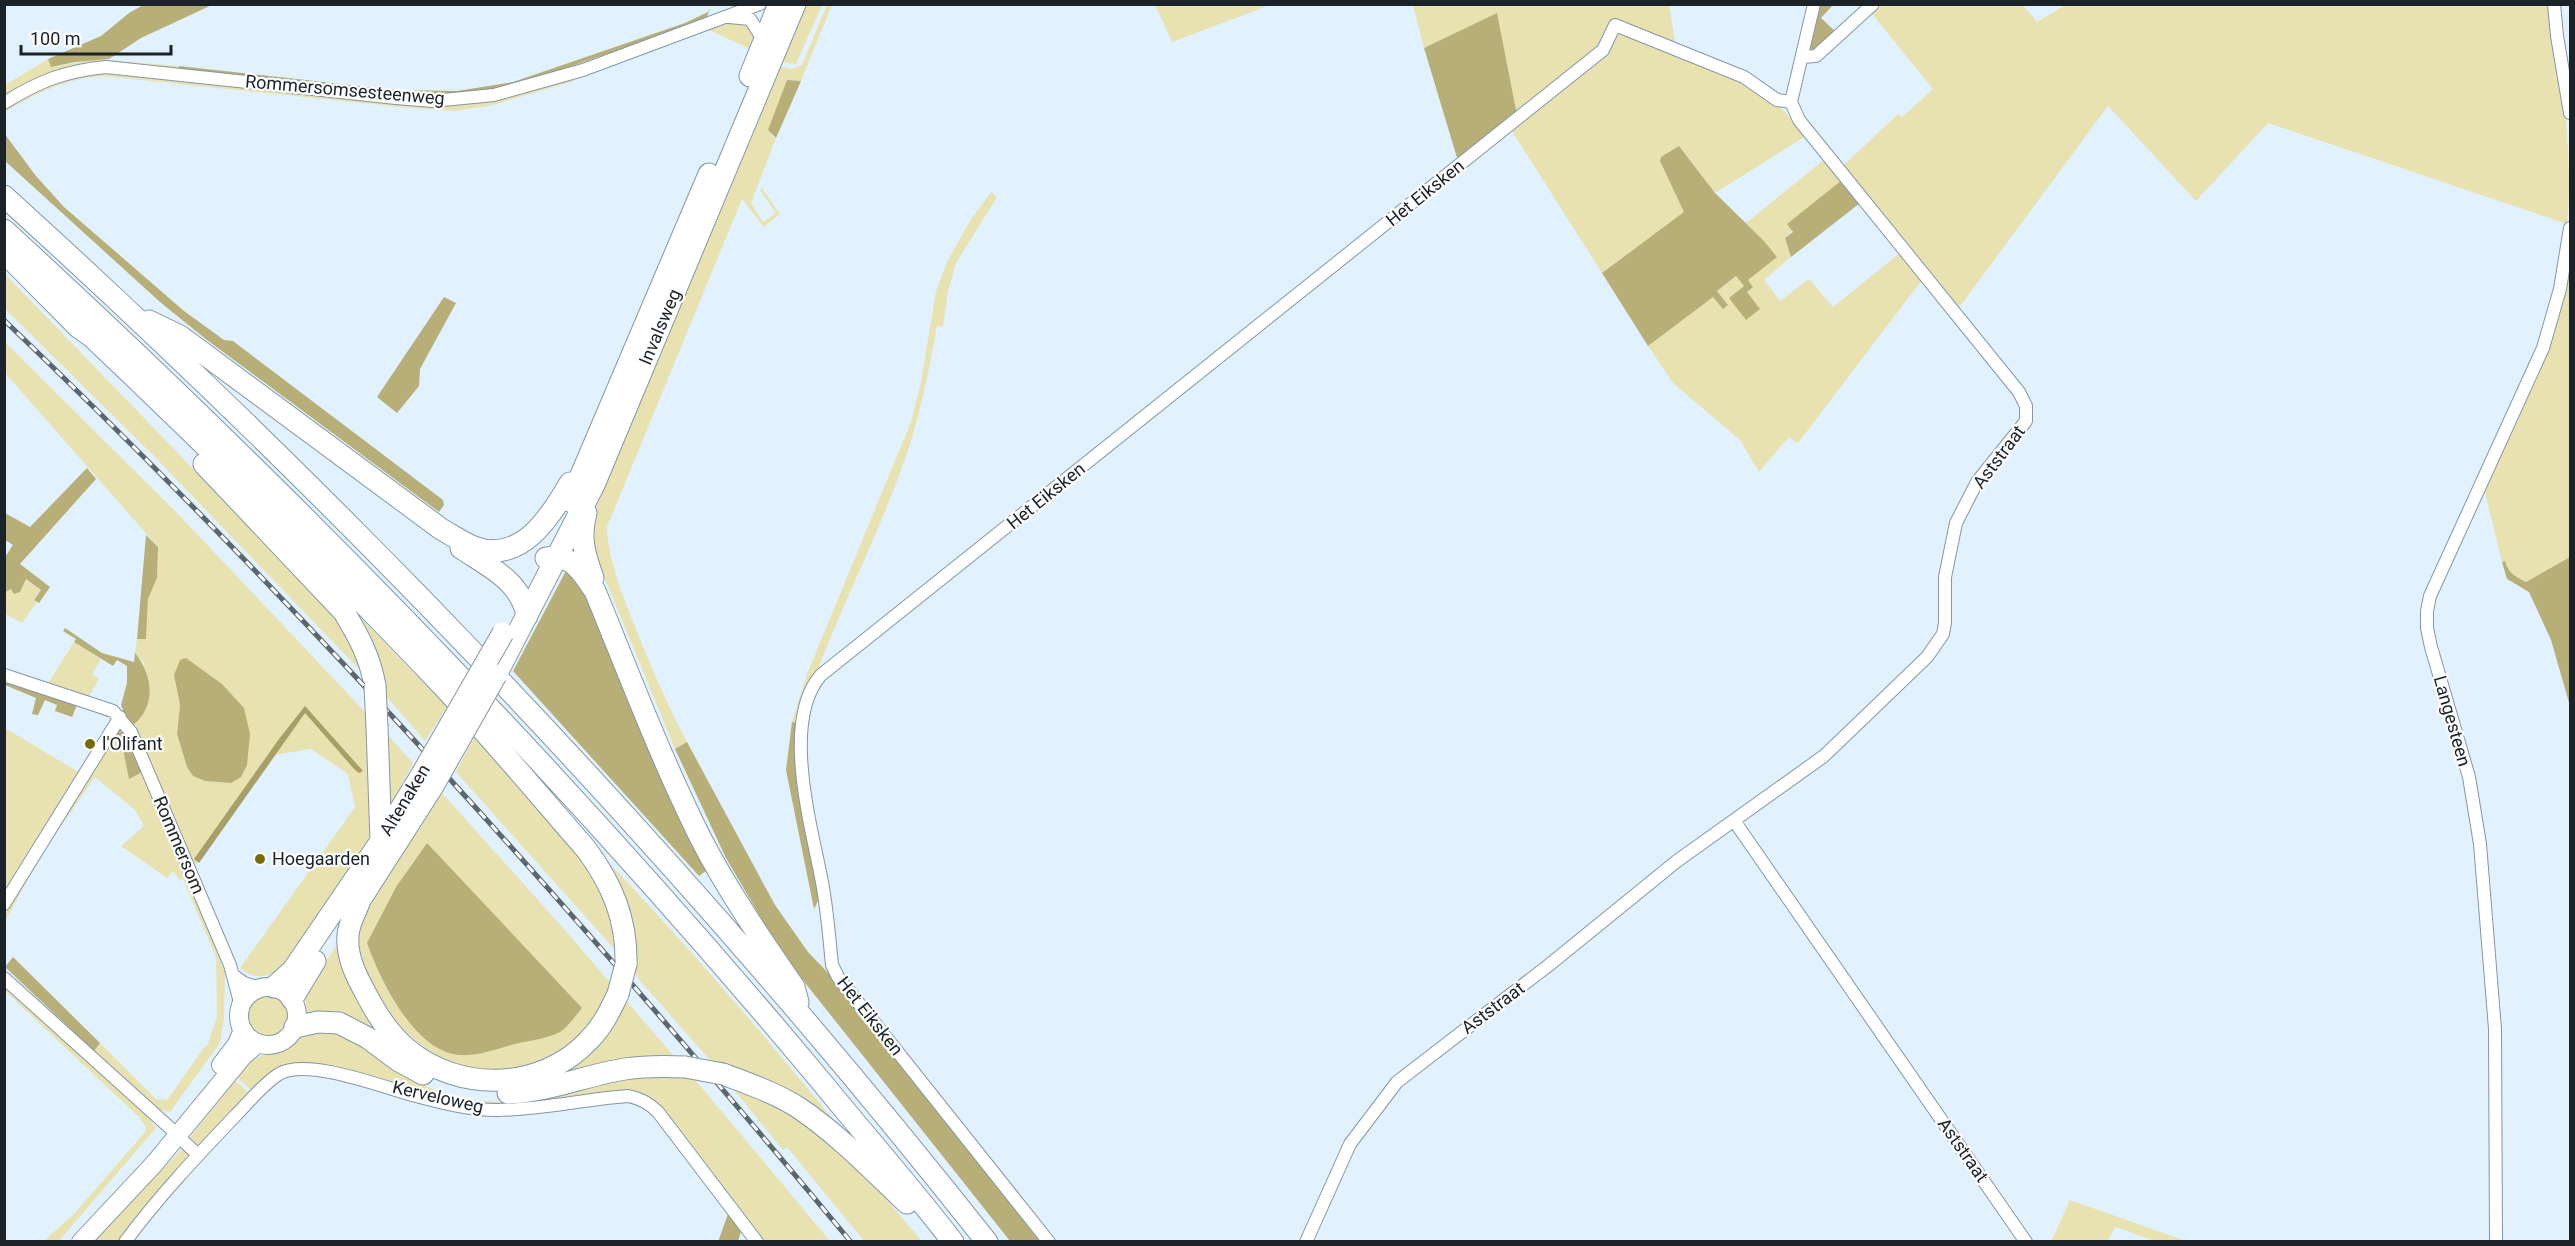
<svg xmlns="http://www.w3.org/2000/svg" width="2575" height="1246" viewBox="0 0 2575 1246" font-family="Roboto,sans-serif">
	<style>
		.green { fill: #e8e2b1; fill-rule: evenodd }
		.forest { fill: #b7af77 }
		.water { fill: #a69f67 }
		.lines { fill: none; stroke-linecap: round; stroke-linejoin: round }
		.street-casing { stroke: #8397a5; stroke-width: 14 }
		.primary-casing { stroke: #8397a5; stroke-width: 20 }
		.highway-casing { stroke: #8397a5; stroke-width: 23 }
		.street { stroke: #fff; stroke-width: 12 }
		.primary { stroke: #fff; stroke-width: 18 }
		.highway { stroke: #fff; stroke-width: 21 }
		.rail-casing { stroke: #5b666e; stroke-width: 5 }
		.rail { stroke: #fcfcfc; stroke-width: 3; stroke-dasharray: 9; stroke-linecap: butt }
		.highway-bridge-casing { stroke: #8397a5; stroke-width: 23; stroke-linecap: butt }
		.highway-bridge { stroke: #fff; stroke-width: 21 }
		.poi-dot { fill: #776b04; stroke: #fcfcfc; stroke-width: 2 }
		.labels { text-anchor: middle; stroke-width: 4.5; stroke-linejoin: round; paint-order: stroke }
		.street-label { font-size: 18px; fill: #1b2329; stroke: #fcfcfc }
		.poi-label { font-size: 18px; fill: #1b2329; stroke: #fcfcfc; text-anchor: start }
	</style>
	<rect width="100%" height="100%" fill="#e1f2fe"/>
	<!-- green -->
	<path class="green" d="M 2067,4 L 2129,4 L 2131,6 L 2133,4 L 2550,4 C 2561,78 2574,150 2567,224 L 2268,123 L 2196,201 L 2108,106 L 1958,309 L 1843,166 L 1898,114 L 1902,117 L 1933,89 L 1872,14 L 1883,5 L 2023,5 L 2037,22 Z
		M 805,5 L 822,5 L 796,64 L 782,62 Z
		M 827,5 L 832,5 L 801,81 L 787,80 L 771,136 L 776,138 L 751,203 L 763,222 L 776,213 L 760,190 L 762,188 L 780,214 L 764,227 L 742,199 L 607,527 C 608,560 622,593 634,624 C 650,665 667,704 687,742 L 675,749 L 601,569 L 593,544 L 594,513 L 776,76 L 780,67 L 792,69 L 802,65 Z
		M 1155,5 L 1270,5 L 1172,42 Z
		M 1413,5 L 1669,5 L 1676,47 L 1614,21 L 1601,46 L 1517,115 L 1497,14 L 1424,48 Z
		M 727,22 L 746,22 L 757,36 L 750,49 L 707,29 Z
		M 1619,33 C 1663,50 1731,68 1767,96 C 1782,108 1794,122 1806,136 L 1715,193 L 1679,146 L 1660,161 L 1685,212 L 1602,273 L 1510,128 Z
		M 48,59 L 52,67 L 96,59 L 178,66 L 178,70 L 107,64 L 5,97 L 5,85 Z
		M 109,72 L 439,105 L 484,101 L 574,78 L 574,81 L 489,106 L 454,111 L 400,107 L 102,76 C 65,79 36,93 5,112 L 4,108 L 62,77 Z
		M 1825,159 L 1842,180 L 1785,238 L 1791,257 L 1764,280 L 1780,301 L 1809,279 L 1833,307 L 1901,252 L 1922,280 L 1798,443 L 1789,437 L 1759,472 L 1740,440 L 1673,383 L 1648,346 L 1713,296 L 1728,304 L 1717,291 L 1737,276 L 1744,286 L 1729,298 L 1760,309 L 1747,292 L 1747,280 L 1764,241 L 1746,223 Z
		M 991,192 L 997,197 L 956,263 L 948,291 L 943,327 L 937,326 C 928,376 918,426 900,473 C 869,557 825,637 800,724 L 792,722 L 807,674 L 911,422 L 921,382 L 936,291 L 948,260 L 970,221 Z
		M 2570,255 L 2570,557 L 2526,582 C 2516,577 2508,573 2505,562 L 2502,562 L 2485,492 L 2546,349 Z
		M 4,273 L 316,596 C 331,614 360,643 358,668 L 152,454 L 5,309 Z
		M 4,341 L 179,515 L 366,713 L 372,837 L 283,967 C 270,978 253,980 240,968 L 355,807 L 348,774 L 311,749 L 274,755 L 193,869 L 132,726 L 144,663 L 135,653 L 137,639 L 146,639 L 148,599 L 157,578 L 158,547 L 5,373 ZM 174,675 L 213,678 L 222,684 L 217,783 L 193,776 L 187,767 L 177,734 L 180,705 Z
		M 25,579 L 41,590 L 34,599 L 37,602 L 22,623 L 5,614 L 4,592 L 11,589 L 20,592 Z
		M 332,588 L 447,707 L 425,741 L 380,689 Z
		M 74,642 L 101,659 L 92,674 L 99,679 L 88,698 L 47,685 Z
		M 5,728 L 80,773 L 5,896 Z
		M 383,730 L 413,763 L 385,817 Z
		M 475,736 L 583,858 L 611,911 L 616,951 L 456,772 Z
		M 111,737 L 122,745 L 129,778 L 144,771 L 225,972 L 224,1019 L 220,1043 L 170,1112 L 157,1109 L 94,1051 L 100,1043 L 156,1099 L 167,1100 L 206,1045 L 207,1046 L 217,1017 L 216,957 L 183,879 L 180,880 L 173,871 L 167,878 L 121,846 L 144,826 L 135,810 L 95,777 L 41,855 L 5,922 L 4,913 L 27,870 Z
		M 442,793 L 565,930 L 612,985 C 606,997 600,1011 593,1022 C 578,1043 554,1058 530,1066 C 454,1090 386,1030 361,962 C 357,951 357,938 355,926 L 412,832 L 416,834 ZM 427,843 L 442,1049 C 403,1025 382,986 367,943 L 396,887 Z
		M 589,842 C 683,939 771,1043 856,1147 L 716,1067 L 642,983 L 631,969 Z
		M 344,936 C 343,964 355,984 369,1008 C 415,1088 515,1113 587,1050 C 603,1036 614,1016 624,998 L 678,1061 C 607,1056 532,1102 466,1086 C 450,1083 433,1076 419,1068 C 383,1046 352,1009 307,1017 L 305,995 L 308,985 Z
		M 4,983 L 145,1113 L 156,1128 L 59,1241 L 44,1241 L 74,1214 L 145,1132 L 146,1127 L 139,1117 L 5,991 Z
		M245 1015a22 22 0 1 1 44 0a22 22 0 1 1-44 0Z
		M 336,1028 C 371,1052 405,1079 445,1094 C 504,1115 574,1086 633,1076 C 652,1073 674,1077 693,1077 L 830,1241 L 760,1241 L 646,1098 L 488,1107 L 301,1067 L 254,1093 L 238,1078 C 244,1070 250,1061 259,1057 C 278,1048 288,1056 301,1034 Z
		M 235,1080 L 252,1096 L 203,1145 L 197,1147 L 189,1139 Z
		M 738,1088 L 798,1119 L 861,1170 L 922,1241 L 864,1241 L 787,1147 L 783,1150 L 734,1090 Z
		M 182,1149 L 188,1153 L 189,1159 L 122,1241 L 93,1242 L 149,1176 L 158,1174 Z
		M 2070,1200 L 2186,1241 L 2155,1241 L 2115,1227 L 2108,1241 L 2051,1242 Z"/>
	<!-- forest -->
	<path class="forest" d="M 145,4 L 212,5 L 141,38 L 109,59 L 75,62 L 51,67 L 48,59 L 101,36 L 129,13 Z
		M 1819,5 L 1833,5 L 1821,18 L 1836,32 L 1813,50 L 1810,48 L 1810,42 Z
		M 710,8 L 706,20 L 504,89 L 426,97 L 178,70 L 179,66 L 396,90 L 457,91 L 513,82 L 685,23 L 708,12 Z
		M 1497,13 L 1517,115 L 1458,161 L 1424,48 Z
		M 787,80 L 801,81 L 776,138 L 768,130 Z
		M 4,133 L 36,176 L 64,207 L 184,311 L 224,340 L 233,341 L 443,500 L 444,505 L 439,512 L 207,340 L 160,302 L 5,161 Z
		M 1679,146 L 1715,193 L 1764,241 L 1777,257 L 1748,280 L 1753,287 L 1747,292 L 1760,309 L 1746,320 L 1729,298 L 1744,286 L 1736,276 L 1717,291 L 1728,305 L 1723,309 L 1713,297 L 1648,346 L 1602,273 L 1684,212 L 1660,161 L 1661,157 Z
		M 1842,180 L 1860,203 L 1791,257 L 1785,238 L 1793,232 L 1787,224 Z
		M 444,297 L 456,303 L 420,369 L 419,386 L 397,413 L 377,397 Z
		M 87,468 L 96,479 L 20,564 L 50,587 L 39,603 L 34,600 L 41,590 L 26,579 L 20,592 L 14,594 L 11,589 L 5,592 L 5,557 L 13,545 L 5,540 L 5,513 L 30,527 Z
		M 146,535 L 158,547 L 157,578 L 148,599 L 146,639 L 137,639 Z
		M 2570,557 L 2570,706 L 2551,640 L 2529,592 L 2507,579 L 2502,562 L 2505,561 C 2508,573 2516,577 2526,582 Z
		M 568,567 L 580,574 L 710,868 L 699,876 L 513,671 Z
		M 65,628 L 102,653 L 134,662 L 135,653 C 153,675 157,707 132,726 L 121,714 L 123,710 L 121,705 L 127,683 L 127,666 L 117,660 L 113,666 L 74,642 L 76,639 L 63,631 Z
		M 186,658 L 222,684 L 244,708 L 250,734 L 247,765 L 241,777 L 231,783 L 205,781 L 193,776 L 187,767 L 177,734 L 180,705 L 174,675 L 180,660 Z
		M 4,678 L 109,714 L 108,717 L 77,705 L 72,717 L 55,711 L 57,705 L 45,700 L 38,715 L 32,714 L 36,698 L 5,685 Z
		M 792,722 L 800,724 L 819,899 L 814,909 L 786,770 Z
		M 118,731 L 125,732 L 144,771 L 129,779 L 122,745 L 111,737 Z
		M 687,742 L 775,905 L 808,952 L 835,980 L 1045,1241 L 1010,1241 L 806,984 L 772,937 L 726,858 L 675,749 Z
		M 427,843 L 582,1008 C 576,1015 568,1027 560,1032 C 546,1039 526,1041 511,1045 C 494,1050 478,1056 461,1055 C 415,1053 380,980 367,943 L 396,887 Z
		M 13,957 L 100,1043 L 94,1051 L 5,967 Z
		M 729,1211 L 742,1228 L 738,1241 L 718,1242 Z"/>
	<!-- water -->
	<path class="water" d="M 305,706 L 363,771 L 359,773 L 355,770 L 305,713 L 199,863 L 194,859 L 279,739 Z"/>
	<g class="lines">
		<!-- street casing -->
		<g class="street-casing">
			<path id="street" d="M 2554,4 L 2557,36 L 2570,113
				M 729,17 L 750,19 L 764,41
				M 1802,57 L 1816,56 L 1873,4
				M 4,103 C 39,81 65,71 106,67 L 396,98 L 433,101 L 494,95 L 583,70 L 760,4
				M 4,675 L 113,711 L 131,732 L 230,965 L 241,1006
				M 1735,822 L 2026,1242
				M 4,904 L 120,717
				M 233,975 L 244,983 L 260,988
				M 4,978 L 170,1128
				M 178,1136 L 198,1155
				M 125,1242 C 159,1196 197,1156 236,1115 C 249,1102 263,1084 279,1074 C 308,1057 385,1088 416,1096 C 442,1103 470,1110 497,1110 C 541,1110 584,1099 628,1096 C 641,1099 649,1103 658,1112 L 757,1242
				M 1049,1242 L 838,977 L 832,965 C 829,935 827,906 821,877 C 811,825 781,720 821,675 L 1603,50 L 1615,25 L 1744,77 L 1777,100 L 1791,102
				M 1306,1242 L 1350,1144 L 1397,1082 L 1549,965 L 1677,861 L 1824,756 L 1927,657 L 1943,634 L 1945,623 L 1945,577 L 1956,523 L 1977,482 L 2026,421 L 2026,406 L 2019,392 L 1799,120 L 1791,102 L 1814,4
				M 2496,1242 L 2495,1029 L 2480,844 L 2469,777 L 2431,647 L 2427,628 L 2427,611 L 2430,596 L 2543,348 L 2560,289 L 2570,228"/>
		</g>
		<!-- primary casing -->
		<g class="primary-casing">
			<path id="primary" d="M239 1016a29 29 0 1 1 58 0a29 29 0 1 1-58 0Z
				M 221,1065 L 237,1044 L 243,1030
				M 81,1242 L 154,1164 L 243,1056 L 258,1043"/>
		</g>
		<!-- highway casing -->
		<g class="highway-casing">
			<path id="highway" d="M 750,76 L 779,4
				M 4,196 C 359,518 690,866 987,1242
				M 4,230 C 294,496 568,778 820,1080 C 864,1134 910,1186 953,1242
				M 4,252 L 78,327 L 92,337 C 210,449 327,564 439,682 C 490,736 537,793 586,849 C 612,884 627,919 626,964
				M 149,321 L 180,336 L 441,529 C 452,535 463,543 474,547 C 521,565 551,516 570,483
				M 204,464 L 344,612 C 359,637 370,657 375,686
				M 570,501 L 709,174
				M 586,513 C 579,537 585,556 593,578
				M 461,548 C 489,567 521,581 527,616
				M 546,558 C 573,553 582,573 595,591 C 629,674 661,759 701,839 C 728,891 761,939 794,987 L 798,1002
				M 496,675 L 594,485 L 795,4
				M 377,727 L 381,841
				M 360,900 C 356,912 349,922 348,935 C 346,960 359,981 371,1003 C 380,1020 392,1036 407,1049 C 459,1093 542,1091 589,1040 C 602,1027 610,1011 618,994
				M 350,910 L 360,900 L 433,786
				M 274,987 L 293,970 L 381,841 L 422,774
				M 292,999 L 315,961
				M 295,1027 L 318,1022 L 339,1023 L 368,1038 L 399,1061 L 423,1074
				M 723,1074 C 749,1084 776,1093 799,1108 C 839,1135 872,1170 907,1203
				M 508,1093 C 548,1092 586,1075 625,1069 C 645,1066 665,1066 685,1067"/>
		</g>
		<!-- street -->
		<use href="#street" class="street"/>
		<!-- primary -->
		<use href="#primary" class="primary"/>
		<!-- highway -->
		<use href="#highway" class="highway"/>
		<!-- rail casing -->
		<g class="rail-casing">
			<path id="rail" d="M 4,320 C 306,609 584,921 851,1242"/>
		</g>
		<!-- rail -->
		<use href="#rail" class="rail"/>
		<!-- highway-bridge casing -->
		<g class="highway-bridge-casing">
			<path id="highway-bridge" d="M 375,686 L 377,727
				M 422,774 L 503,633
				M 433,786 L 496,675
				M 618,994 L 626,964
				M 685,1067 L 723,1074"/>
		</g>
		<!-- highway-bridge -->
		<use href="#highway-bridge" class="highway-bridge"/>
	</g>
	<!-- markers -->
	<g class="poi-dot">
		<circle cx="90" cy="744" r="6"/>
		<circle cx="260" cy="859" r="6"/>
	</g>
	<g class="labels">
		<!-- street labels -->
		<g class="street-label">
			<text transform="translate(345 90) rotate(5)" y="6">Rommersomsesteenweg</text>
			<text transform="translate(1425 193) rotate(-39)" y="6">Het Eiksken</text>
			<text transform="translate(660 327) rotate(-67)" y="6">Invalsweg</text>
			<text transform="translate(1999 457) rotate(-53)" y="6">Aststraat</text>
			<text transform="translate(1046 496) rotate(-39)" y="6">Het Eiksken</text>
			<text transform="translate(2452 721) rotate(74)" y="6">Langesteen</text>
			<text transform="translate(405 800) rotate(-59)" y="6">Altenaken</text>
			<text transform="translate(179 845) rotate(67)" y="6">Rommersom</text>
			<text transform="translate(1493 1008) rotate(-37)" y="6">Aststraat</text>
			<text transform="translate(870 1016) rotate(52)" y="6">Het Eiksken</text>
			<text transform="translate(438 1097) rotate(13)" y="6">Kerveloweg</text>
			<text transform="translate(1963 1150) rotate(55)" y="6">Aststraat</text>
		</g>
		<!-- poi labels -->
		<g class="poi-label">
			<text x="102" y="750">l'Olifant</text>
			<text x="272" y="865">Hoegaarden</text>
		</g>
	</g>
	<!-- border -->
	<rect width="2575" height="1246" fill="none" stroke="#1b2329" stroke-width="12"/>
	<!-- scale -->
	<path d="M21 45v9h150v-9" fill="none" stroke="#1b2329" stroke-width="3"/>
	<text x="30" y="45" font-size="18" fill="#1b2329" stroke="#fcfcfc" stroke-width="4.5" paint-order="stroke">100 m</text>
</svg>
